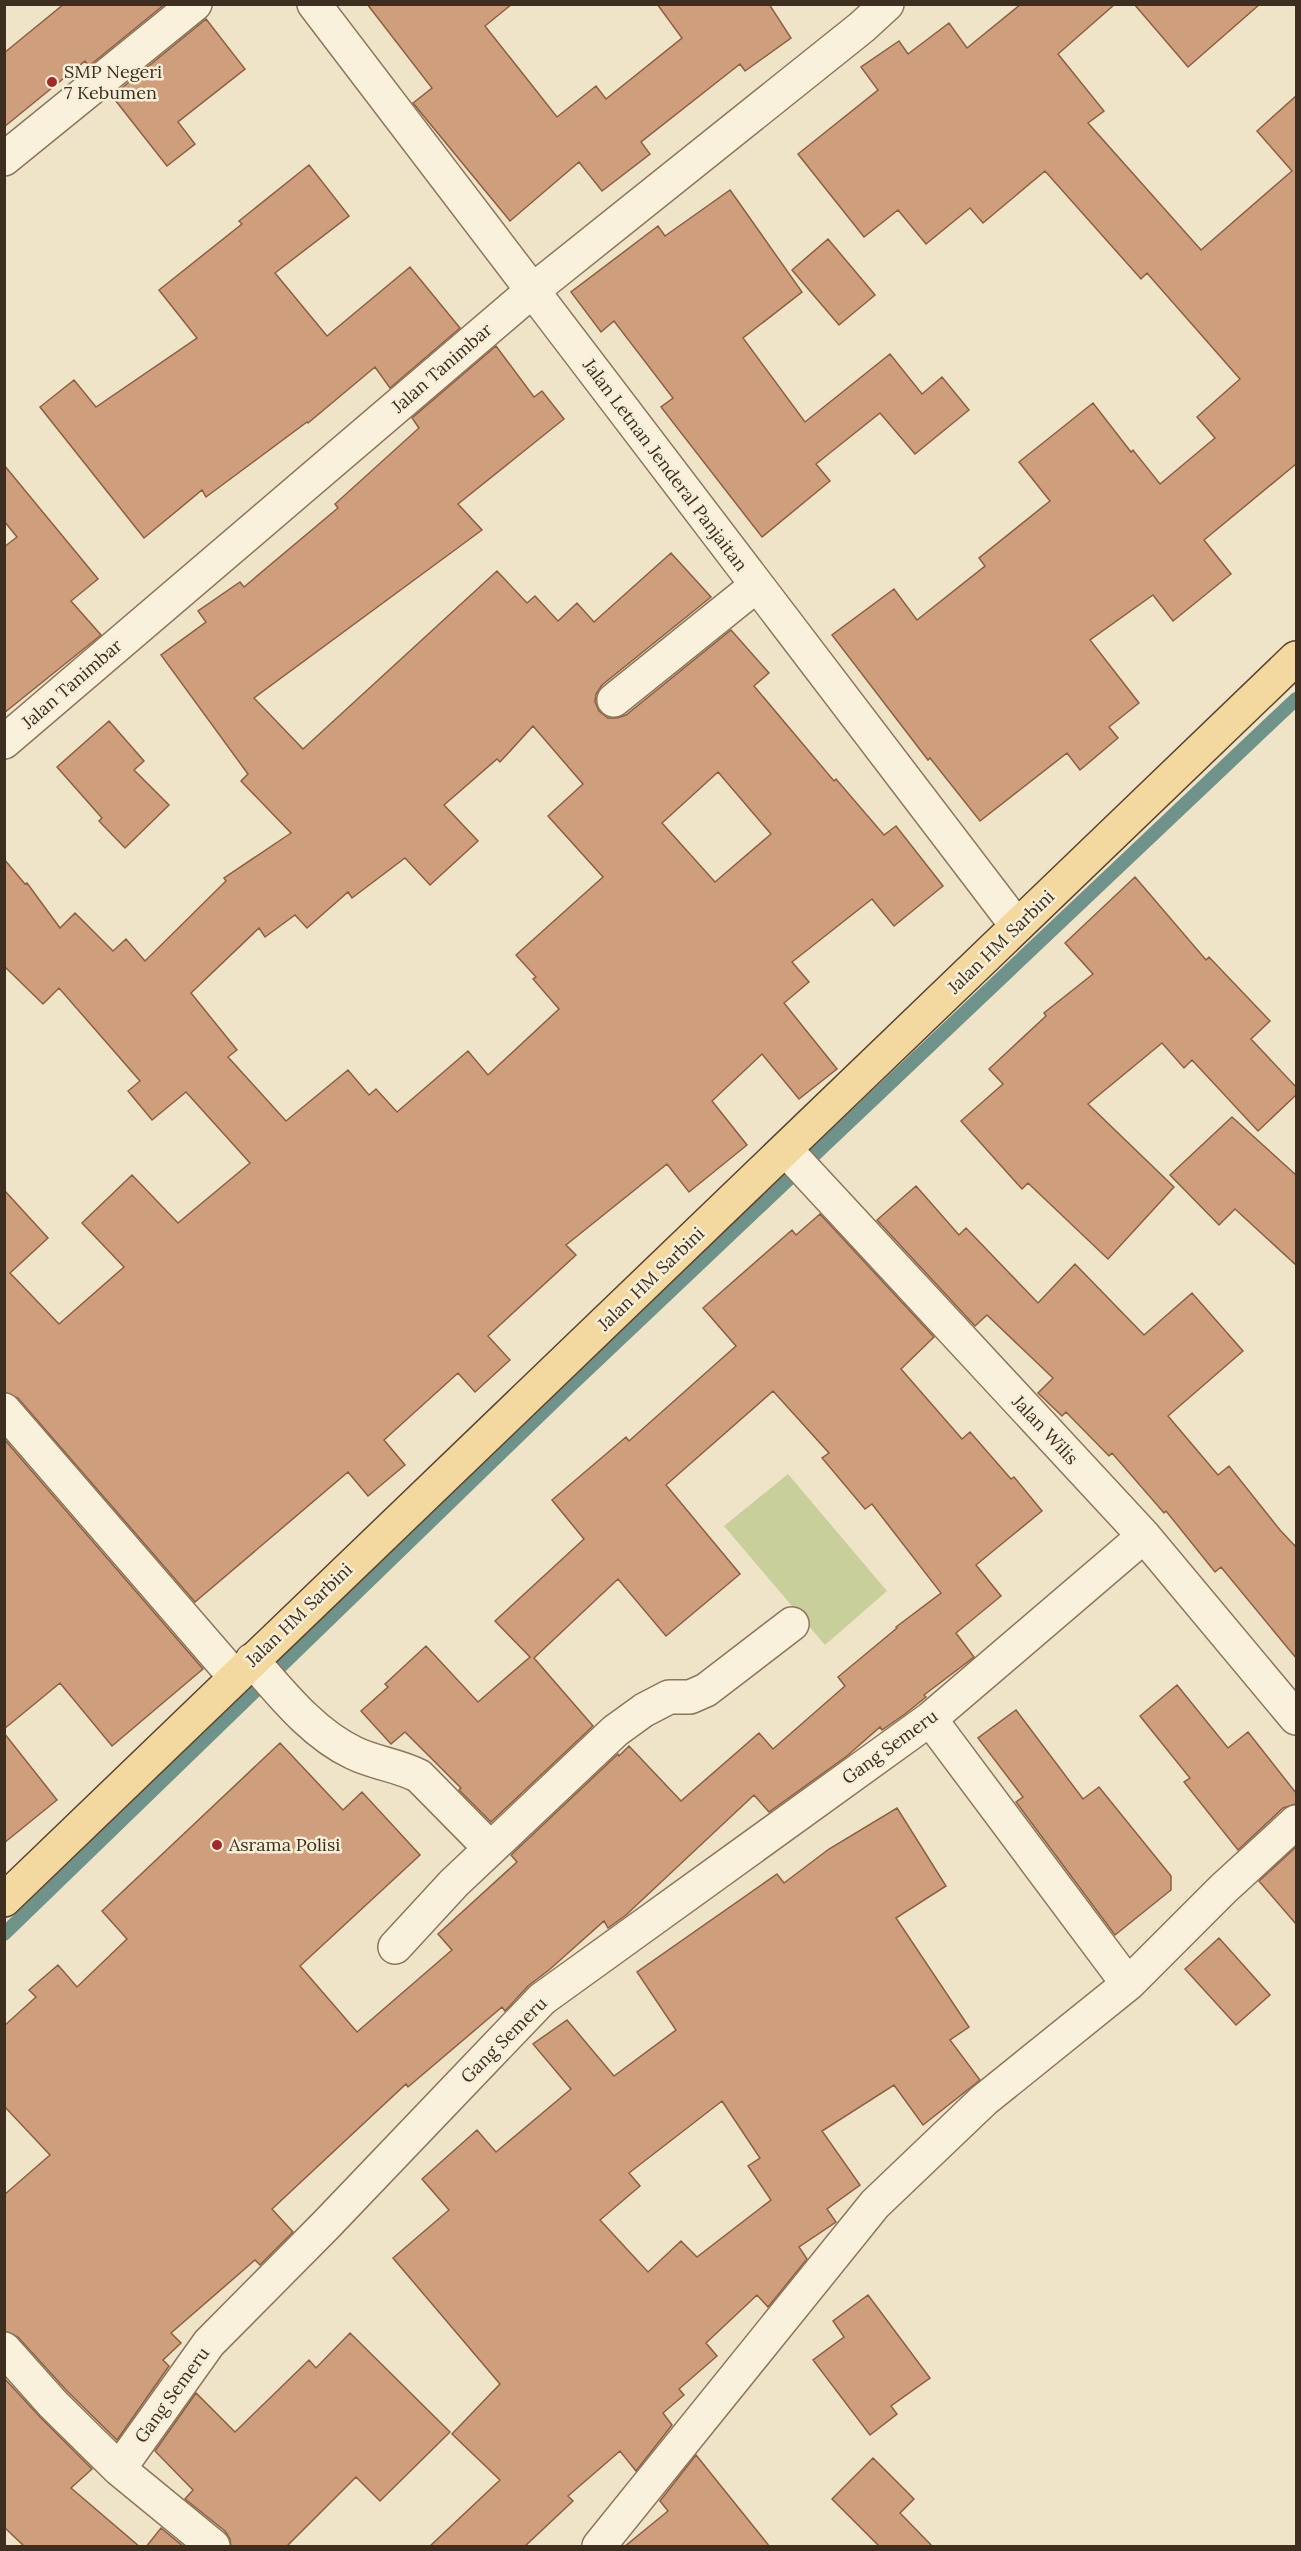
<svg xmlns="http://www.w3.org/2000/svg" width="1301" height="2551" viewBox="0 0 1301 2551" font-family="Lora,serif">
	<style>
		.green { fill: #c9cf9b }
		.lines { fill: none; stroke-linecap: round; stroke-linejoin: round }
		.stream { stroke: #6f938a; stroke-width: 14 }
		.building { fill: #cf9f7d; stroke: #8d5f41; stroke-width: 1.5; fill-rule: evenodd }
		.minor-casing { stroke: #8d765c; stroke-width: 36 }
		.major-casing { stroke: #5b4430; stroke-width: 36 }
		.minor { stroke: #faf1dc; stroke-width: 33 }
		.major { stroke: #f3d9a0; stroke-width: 33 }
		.poi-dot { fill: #9e2a2b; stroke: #f7eed8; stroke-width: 2 }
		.labels { text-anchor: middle; stroke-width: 5; stroke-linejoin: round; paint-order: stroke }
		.poi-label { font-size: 18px; fill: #3d2e20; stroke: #f7eed8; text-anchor: start }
		.street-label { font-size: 18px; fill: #3d2e20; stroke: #f7eed8 }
	</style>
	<rect width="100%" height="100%" fill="#f0e4c8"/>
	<!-- green -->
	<path class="green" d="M 788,1474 L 887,1591 L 825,1645 L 724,1526 Z"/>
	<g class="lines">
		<!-- stream -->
		<path class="stream" d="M 4,1934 L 569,1387 L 1296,699"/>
	</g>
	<!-- building -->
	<path class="building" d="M 64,4 L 165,4 L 89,66 L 85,61 L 4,127 L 4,53 Z
		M 367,4 L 512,4 L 485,26 L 557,117 L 596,86 L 606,99 L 682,38 L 657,4 L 769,4 L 791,38 L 745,71 L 740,64 L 641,142 L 650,154 L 602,191 L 579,162 L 510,221 L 413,103 L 432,88 Z
		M 1021,4 L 1115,4 L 1058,54 L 1104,111 L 1088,123 L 1201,250 L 1292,171 L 1257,131 L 1296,96 L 1296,464 L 1204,540 L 1231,574 L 1173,621 L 1153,595 L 1090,640 L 1139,703 L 1109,727 L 1118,738 L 1080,770 L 1067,753 L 980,821 L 930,758 L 928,760 L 832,635 L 894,589 L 917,620 L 985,566 L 979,558 L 1050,501 L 1019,462 L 1093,403 L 1131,452 L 1133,450 L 1160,484 L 1215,438 L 1197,417 L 1240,379 L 1147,273 L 1141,279 L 1045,171 L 983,223 L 970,208 L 926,244 L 898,210 L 864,237 L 798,154 L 878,90 L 861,67 L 899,41 L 908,54 L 949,23 L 967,48 Z
		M 1134,4 L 1260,4 L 1188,67 Z
		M 206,19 L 245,69 L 178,122 L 195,144 L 167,166 L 112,96 Z
		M 309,165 L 349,216 L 275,273 L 327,336 L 410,267 L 460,328 L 390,388 L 375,367 L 308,423 L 307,422 L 206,497 L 202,490 L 144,538 L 40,407 L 74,380 L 96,407 L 197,338 L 159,290 L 242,224 L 239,221 Z
		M 730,190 L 802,292 L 743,338 L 805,422 L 890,354 L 922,394 L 942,377 L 969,410 L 915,454 L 880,413 L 816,464 L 830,481 L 762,537 L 661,407 L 673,398 L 614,321 L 601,332 L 571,292 L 658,226 L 665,236 Z
		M 828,239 L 875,295 L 839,325 L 792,270 Z
		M 496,346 L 534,397 L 542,391 L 564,419 L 458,504 L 482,530 L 254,698 L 303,749 L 497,571 L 527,603 L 535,596 L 558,621 L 577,603 L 594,622 L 671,553 L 711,597 L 602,685 L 596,694 L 595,702 L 599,711 L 608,718 L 617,718 L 626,715 L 731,630 L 769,673 L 754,686 L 834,781 L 836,779 L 884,835 L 896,826 L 943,886 L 894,926 L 872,899 L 792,962 L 809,982 L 784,1003 L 837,1069 L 799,1099 L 762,1054 L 712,1101 L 747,1145 L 689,1192 L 667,1164 L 566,1245 L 576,1255 L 488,1336 L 510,1360 L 475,1392 L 458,1373 L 384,1440 L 405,1465 L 368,1496 L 348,1472 L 195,1602 L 18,1398 L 4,1392 L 4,1190 L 48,1238 L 10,1273 L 59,1324 L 124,1267 L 82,1223 L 132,1175 L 178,1223 L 250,1163 L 186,1092 L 152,1120 L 128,1091 L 140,1081 L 59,988 L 43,1004 L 4,966 L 4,859 L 25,884 L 27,883 L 60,928 L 75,913 L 113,951 L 126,939 L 145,961 L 226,881 L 224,878 L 291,833 L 241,781 L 248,774 L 161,655 L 206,622 L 198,611 L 240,582 L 244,587 L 338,508 L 335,504 L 419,428 L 412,418 ZM 533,726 L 583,784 L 548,816 L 603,877 L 516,955 L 536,977 L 533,979 L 559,1009 L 488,1075 L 468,1051 L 397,1112 L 376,1089 L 369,1095 L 348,1070 L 286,1121 L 228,1057 L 237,1050 L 191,993 L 259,928 L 265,937 L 295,915 L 307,928 L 348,892 L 352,898 L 405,858 L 430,885 L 478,841 L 444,805 L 497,759 L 500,762 ZM 718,772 L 771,834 L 715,882 L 662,823 Z
		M 4,465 L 98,579 L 71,601 L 101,635 L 4,713 L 4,547 L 17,537 L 4,521 Z
		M 109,721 L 144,761 L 134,770 L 169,805 L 125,848 L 99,821 L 102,818 L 57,767 Z
		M 1135,877 L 1206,960 L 1209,957 L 1270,1021 L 1251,1039 L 1296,1087 L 1296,1095 L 1258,1131 L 1192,1060 L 1184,1068 L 1162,1043 L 1088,1104 L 1174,1187 L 1108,1259 L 1028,1183 L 1022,1189 L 961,1121 L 1003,1084 L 989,1069 L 1046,1016 L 1044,1013 L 1093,974 L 1065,943 Z
		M 1232,1117 L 1296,1175 L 1296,1265 L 1235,1209 L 1219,1225 L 1170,1175 Z
		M 916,1186 L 959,1235 L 966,1228 L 1038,1303 L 1075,1264 L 1144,1335 L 1192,1293 L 1243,1351 L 1168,1416 L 1218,1475 L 1229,1466 L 1280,1530 L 1296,1547 L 1296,1658 L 1221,1567 L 1215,1572 L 1166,1511 L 1164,1513 L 1112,1453 L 1109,1456 L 1066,1412 L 1062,1416 L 1038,1393 L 1053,1378 L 987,1315 L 975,1326 L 877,1220 Z
		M 820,1214 L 934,1337 L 901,1369 L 962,1439 L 970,1432 L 1011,1479 L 1014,1477 L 1042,1511 L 976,1565 L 1001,1596 L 956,1633 L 974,1657 L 924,1695 L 926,1697 L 905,1714 L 882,1730 L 880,1727 L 847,1756 L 769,1812 L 754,1795 L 626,1915 L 608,1928 L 604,1921 L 549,1970 L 528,1986 L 505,2011 L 502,2007 L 408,2087 L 406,2084 L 272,2209 L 293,2232 L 260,2265 L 255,2260 L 171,2333 L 181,2343 L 163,2360 L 169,2366 L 117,2440 L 67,2391 L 18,2337 L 4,2331 L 4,2195 L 50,2155 L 4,2106 L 4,2026 L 36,1997 L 29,1990 L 58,1965 L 77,1987 L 127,1939 L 102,1911 L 280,1743 L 343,1810 L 362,1792 L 420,1855 L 300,1966 L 357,2032 L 452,1950 L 438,1934 L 517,1862 L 511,1855 L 618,1754 L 619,1756 L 629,1746 L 681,1801 L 759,1733 L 773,1749 L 845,1686 L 838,1677 L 897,1628 L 896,1627 L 941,1593 L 872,1504 L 865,1509 L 822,1458 L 829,1453 L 773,1391 L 666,1485 L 740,1574 L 666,1636 L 618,1579 L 534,1658 L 593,1726 L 491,1822 L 459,1790 L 461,1788 L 405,1732 L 391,1744 L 361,1711 L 388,1687 L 385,1684 L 426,1646 L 478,1702 L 530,1657 L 495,1621 L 584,1539 L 552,1500 L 626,1437 L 629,1441 L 736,1346 L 703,1308 L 792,1230 L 796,1235 Z
		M 4,1439 L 203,1669 L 112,1746 L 60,1683 L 4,1729 Z
		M 1177,1685 L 1228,1748 L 1248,1732 L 1296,1793 L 1296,1804 L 1283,1808 L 1238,1850 L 1184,1782 L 1190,1778 L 1140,1716 Z
		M 1016,1710 L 1083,1799 L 1099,1787 L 1171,1876 L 1171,1890 L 1115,1935 L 1016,1802 L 1023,1797 L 978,1738 Z
		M 4,1733 L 57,1800 L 4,1843 Z
		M 897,1808 L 946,1886 L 896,1918 L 969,2027 L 950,2040 L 980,2080 L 923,2125 L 894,2085 L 822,2131 L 860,2185 L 827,2209 L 836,2222 L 799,2247 L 807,2259 L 768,2307 L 757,2295 L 706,2343 L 717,2356 L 679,2389 L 684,2395 L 663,2413 L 672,2425 L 636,2471 L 620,2451 L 568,2496 L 573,2501 L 524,2547 L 429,2547 L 500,2480 L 452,2434 L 500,2384 L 393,2258 L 449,2210 L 422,2179 L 477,2130 L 496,2152 L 571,2089 L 533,2044 L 567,2020 L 614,2076 L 676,2030 L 637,1972 L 777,1874 L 784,1883 L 829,1849 ZM 722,2101 L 760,2158 L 748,2166 L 771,2200 L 697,2257 L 681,2241 L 648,2272 L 600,2220 L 640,2186 L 629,2173 Z
		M 1296,1847 L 1296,1924 L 1259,1881 Z
		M 1219,1938 L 1270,1995 L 1236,2025 L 1185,1969 Z
		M 868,2295 L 930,2378 L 891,2406 L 897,2414 L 870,2435 L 813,2360 L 844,2337 L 833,2321 Z
		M 350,2333 L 450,2432 L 380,2501 L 356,2477 L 286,2547 L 231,2547 L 230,2539 L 225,2531 L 185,2499 L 193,2490 L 155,2451 L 196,2393 L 235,2432 L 309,2360 L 316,2368 Z
		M 4,2378 L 40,2417 L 92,2469 L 71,2488 L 140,2547 L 25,2547 L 4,2527 Z
		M 696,2455 L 770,2547 L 624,2547 L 668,2511 L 660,2501 Z
		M 873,2458 L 914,2499 L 900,2513 L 933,2547 L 880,2547 L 832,2499 Z
		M 161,2528 L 184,2547 L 146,2547 Z"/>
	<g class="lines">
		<!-- minor casing -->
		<g class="minor-casing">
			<path id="minor" d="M 314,4 L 1017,926
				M 4,159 L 195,4
				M 614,700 L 757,585
				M 4,742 L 532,291 L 862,27 L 887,4
				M 786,1150 L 1144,1536 L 1296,1718
				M 4,1410 L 235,1677
				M 252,1660 C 281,1693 313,1734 354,1753 C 374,1763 398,1765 419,1776 L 490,1848
				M 930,1719 L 1128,1984 L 1223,1889 L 1296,1822
				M 395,1947 L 454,1883 L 615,1731 L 644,1710 L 669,1697 L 690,1697 L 706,1690 L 792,1624
				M 4,2349 L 53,2404 L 119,2469 L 213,2546
				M 119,2469 L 209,2343 L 326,2225 L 542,1999 L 930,1719 L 1144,1536
				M 599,2546 L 875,2204 L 984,2100 L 1128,1984"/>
		</g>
		<!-- major casing -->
		<g class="major-casing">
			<path id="major" d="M 4,1900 L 1296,658"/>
		</g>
		<!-- minor -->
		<use href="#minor" class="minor"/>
		<!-- major -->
		<use href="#major" class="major"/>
	</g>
	<!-- markers -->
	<g class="poi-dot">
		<circle cx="52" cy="82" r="6"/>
		<circle cx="217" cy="1845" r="6"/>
	</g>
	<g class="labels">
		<!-- poi labels -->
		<g class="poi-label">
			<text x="64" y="78">SMP Negeri<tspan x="64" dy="21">7 Kebumen</tspan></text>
			<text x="229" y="1851">Asrama Polisi</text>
		</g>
		<!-- street labels -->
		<g class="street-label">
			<text transform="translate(442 368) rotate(-41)" y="6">Jalan Tanimbar</text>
			<text transform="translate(665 465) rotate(53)" y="6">Jalan Letnan Jenderal Panjaitan</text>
			<text transform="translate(72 684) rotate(-41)" y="6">Jalan Tanimbar</text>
			<text transform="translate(1001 942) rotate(-44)" y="6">Jalan HM Sarbini</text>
			<text transform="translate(651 1279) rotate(-44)" y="6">Jalan HM Sarbini</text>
			<text transform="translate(1045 1430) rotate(47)" y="6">Jalan Wilis</text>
			<text transform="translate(299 1615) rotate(-44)" y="6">Jalan HM Sarbini</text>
			<text transform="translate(890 1747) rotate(-36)" y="6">Gang Semeru</text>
			<text transform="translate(504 2040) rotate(-45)" y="6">Gang Semeru</text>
			<text transform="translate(172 2395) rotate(-54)" y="6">Gang Semeru</text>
		</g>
	</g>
	<!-- border -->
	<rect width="1301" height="2551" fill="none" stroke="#3d2e20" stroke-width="12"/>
</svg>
